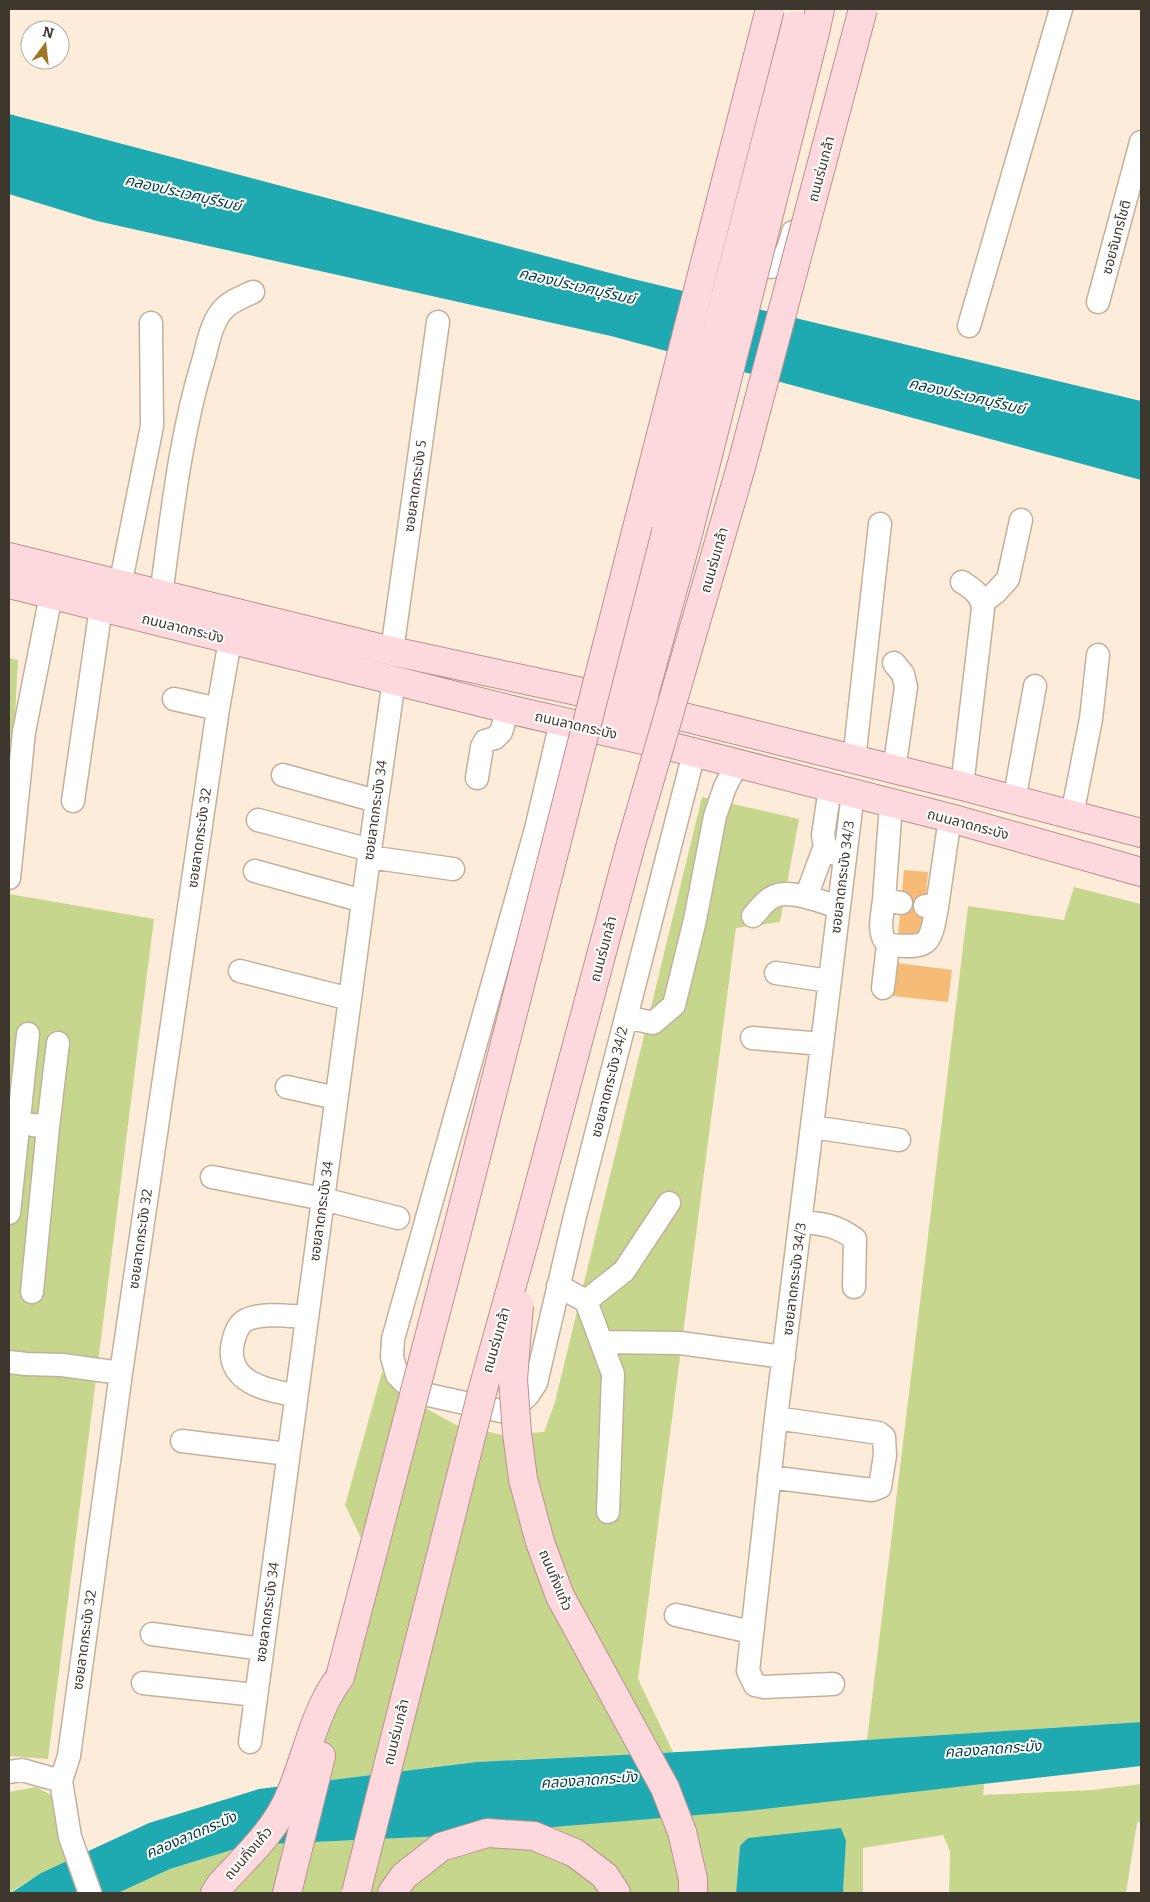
<svg xmlns="http://www.w3.org/2000/svg" width="1150" height="1902" viewBox="0 0 1150 1902" font-family="Bitter,'Noto Sans Thai',serif">
	<style>
		.green { fill: #c6d78d }
		.water { fill: #1faab1 }
		.building { fill: #f5bb77 }
		.lines { fill: none; stroke-linecap: round; stroke-linejoin: round }
		.minor-casing { stroke: #c3b09a; stroke-width: 25 }
		.major-casing { stroke: #b99091; stroke-width: 30 }
		.minor { stroke: #fff; stroke-width: 22 }
		.major { stroke: #fdd9dd; stroke-width: 28 }
		.major-bridge-casing { stroke: #b99091; stroke-width: 30; stroke-linecap: butt }
		.major-bridge { stroke: #fdd9dd; stroke-width: 28 }
		.labels { text-anchor: middle; stroke-width: 4; stroke-linejoin: round; paint-order: stroke }
		.street-label { font-size: 14px; fill: #3e372e; stroke: #fff }
		.water-label { font-size: 15px; font-style: italic; fill: #003d40; stroke: #fff }
	</style>
	<rect width="100%" height="100%" fill="#fdecda"/>
	<!-- green -->
	<path class="green" d="M 9,658 L 18,660 L 9,825 Z
		M 702,797 L 799,819 L 780,922 L 736,928 L 638,1679 L 673,1752 L 475,1762 L 277,1787 L 340,1677 L 371,1559 L 345,1505 L 382,1372 L 413,1401 L 456,1425 L 503,1435 L 544,1432 L 555,1402 Z
		M 1074,887 L 1141,904 L 1141,1722 L 867,1740 L 968,906 L 1064,920 Z
		M 9,894 L 154,919 L 48,1759 L 9,1756 Z
		M 984,1784 L 983,1795 L 1093,1790 L 1141,1784 L 1141,1821 L 1137,1823 L 1126,1893 L 949,1893 L 950,1851 L 943,1835 L 863,1848 L 863,1893 L 843,1893 L 846,1841 L 740,1846 L 736,1893 L 118,1893 L 170,1869 L 248,1845 L 444,1836 Z
		M 36,1787 L 57,1798 L 71,1859 L 41,1873 L 9,1893 L 9,1792 Z"/>
	<!-- water -->
	<path class="water" d="M 9,114 L 625,277 L 1141,401 L 1141,480 L 611,336 L 97,221 L 9,194 Z
		M 1141,1722 L 1141,1766 L 746,1811 L 444,1836 L 248,1845 L 170,1869 L 118,1893 L 11,1893 L 41,1873 L 149,1823 L 259,1789 L 476,1762 L 698,1751 Z
		M 841,1828 L 846,1841 L 843,1893 L 736,1893 L 740,1846 L 748,1838 Z"/>
	<!-- building -->
	<path class="building" d="M 904,870 L 928,872 L 922,937 L 898,935 Z
		M 897,963 L 952,970 L 948,1002 L 893,996 Z"/>
	<g class="lines">
		<!-- minor casing -->
		<g class="minor-casing">
			<path id="minor" d="M 740,259 L 771,267 C 786,259 789,248 793,232
				M 1098,302 L 1141,142
				M 969,326 L 1061,9
				M 120,586 L 152,426 L 151,323
				M 161,595 C 172,515 180,435 204,358 C 208,343 211,325 221,312 C 228,302 242,297 253,292
				M 983,602 L 995,593 L 1008,579 L 1021,520
				M 392,651 L 438,322
				M 894,663 L 903,674 L 906,687 L 894,770
				M 174,699 L 218,709
				M 561,722 L 536,829 L 393,1339 L 392,1357 L 397,1375 L 407,1385 L 424,1394 L 501,1411 L 517,1406 L 528,1395 L 536,1383 L 575,1216 L 694,753
				M 854,760 L 880,524
				M 283,775 L 376,801
				M 477,778 L 482,747 L 485,741 L 495,738 L 501,732 L 508,709
				M 962,786 L 983,609 C 982,595 973,589 962,582
				M 830,788 L 823,835 L 825,846 L 833,853 L 844,857
				M 73,801 L 101,607
				M 1014,801 L 1035,686
				M 891,804 L 884,900 L 901,903
				M 1072,815 L 1091,719 L 1098,655
				M 258,820 L 370,850
				M 369,857 L 453,869
				M 255,871 L 363,901
				M 9,878 L 24,732 L 51,595
				M 806,897 L 825,846
				M 884,900 C 882,917 877,933 888,945 C 929,948 930,947 937,907
				M 925,906 L 937,907 L 950,818
				M 753,916 C 759,910 765,900 773,897 C 789,888 822,902 838,907
				M 240,971 L 350,999
				M 776,973 L 829,981
				M 883,988 L 888,945
				M 626,1017 L 653,1023 L 674,1005 L 695,920 L 715,816 L 725,787 L 737,764
				M 752,1038 L 822,1044
				M 287,1087 L 336,1098
				M 33,1125 L 48,1127 L 58,1043
				M 813,1127 L 899,1140
				M 212,1177 L 323,1199 L 398,1218
				M 9,1213 L 28,1034
				M 802,1222 C 824,1224 836,1225 855,1239 L 854,1287
				M 558,1286 L 586,1301 L 613,1374 L 608,1512
				M 32,1292 L 48,1127
				M 586,1301 L 624,1271 L 669,1203
				M 602,1342 L 680,1343 L 784,1357
				M 9,1362 L 26,1364 L 62,1365 L 121,1373
				M 296,1395 C 267,1391 224,1382 233,1342 C 235,1334 238,1324 246,1320 C 263,1312 289,1316 307,1317
				M 182,1441 L 288,1454
				M 769,1477 L 872,1490 L 880,1487 L 885,1455 L 884,1437 L 879,1433 L 776,1418
				M 676,1615 L 751,1632
				M 152,1634 L 262,1649
				M 143,1683 L 256,1695
				M 833,1684 L 764,1687 L 755,1685 L 748,1671 L 776,1418 L 853,793
				M 250,1742 L 370,850 L 394,680
				M 9,1772 L 22,1770 L 61,1781
				M 90,1893 L 70,1837 L 61,1781 L 69,1756 L 121,1373 L 218,709 L 230,640"/>
		</g>
		<!-- major casing -->
		<g class="major-casing">
			<path id="major" d="M 815,32 L 820,9
				M 9,557 L 392,651 L 591,694 L 962,786 L 1141,833
				M 9,584 L 508,709 L 669,746 L 950,818 L 1141,872
				M 616,719 L 666,525
				M 636,724 L 689,530
				M 524,1242 L 631,844
				M 682,1832 L 693,1879 L 693,1893
				M 215,1893 L 221,1884 C 247,1856 277,1829 291,1793 C 307,1755 315,1710 340,1677
				M 287,1893 L 321,1756
				M 392,1893 L 404,1876 L 441,1847 L 487,1833 L 534,1836 L 575,1853 L 605,1876 L 616,1893"/>
		</g>
		<!-- minor -->
		<use href="#minor" class="minor"/>
		<!-- major -->
		<use href="#major" class="major"/>
		<!-- major-bridge casing -->
		<g class="major-bridge-casing">
			<path id="major-bridge" d="M 666,525 L 796,25
				M 689,530 L 815,32
				M 631,844 L 741,467 L 863,9
				M 519,1305 L 513,1379 L 517,1433 L 523,1479 L 540,1542 L 560,1596 L 665,1788 L 682,1832
				M 340,1677 L 457,1231 L 770,9
				M 356,1893 L 484,1385 L 524,1242"/>
		</g>
		<!-- major-bridge -->
		<use href="#major-bridge" class="major-bridge"/>
	</g>
	<g class="labels">
		<!-- street labels -->
		<g class="street-label">
			<text transform="translate(821 169) rotate(-75)" y="5">ถนนร่มเกล้า</text>
			<text transform="translate(1116 237) rotate(-75)" y="5">ซอยจันทรโชติ</text>
			<text transform="translate(415 486) rotate(-82)" y="5">ซอยลาดกระบัง 5</text>
			<text transform="translate(714 560) rotate(-74)" y="5">ถนนร่มเกล้า</text>
			<text transform="translate(183 628) rotate(14)" y="5">ถนนลาดกระบัง</text>
			<text transform="translate(576 725) rotate(13)" y="5">ถนนลาดกระบัง</text>
			<text transform="translate(375 810) rotate(-82)" y="5">ซอยลาดกระบัง 34</text>
			<text transform="translate(968 824) rotate(15)" y="5">ถนนลาดกระบัง</text>
			<text transform="translate(199 838) rotate(-82)" y="5">ซอยลาดกระบัง 32</text>
			<text transform="translate(842 877) rotate(-83)" y="5">ซอยลาดกระบัง 34/3</text>
			<text transform="translate(603 949) rotate(-75)" y="5">ถนนร่มเกล้า</text>
			<text transform="translate(609 1082) rotate(-76)" y="5">ซอยลาดกระบัง 34/2</text>
			<text transform="translate(321 1211) rotate(-82)" y="5">ซอยลาดกระบัง 34</text>
			<text transform="translate(140 1239) rotate(-82)" y="5">ซอยลาดกระบัง 32</text>
			<text transform="translate(794 1279) rotate(-83)" y="5">ซอยลาดกระบัง 34/3</text>
			<text transform="translate(496 1340) rotate(-74)" y="5">ถนนร่มเกล้า</text>
			<text transform="translate(556 1580) rotate(67)" y="5">ถนนกิ่งแก้ว</text>
			<text transform="translate(267 1612) rotate(-82)" y="5">ซอยลาดกระบัง 34</text>
			<text transform="translate(84 1640) rotate(-82)" y="5">ซอยลาดกระบัง 32</text>
			<text transform="translate(396 1732) rotate(-76)" y="5">ถนนร่มเกล้า</text>
			<text transform="translate(248 1853) rotate(-49)" y="5">ถนนกิ่งแก้ว</text>
		</g>
		<!-- water labels -->
		<g class="water-label">
			<text transform="translate(183 193) rotate(13)" y="5">คลองประเวศบุรีรมย์</text>
			<text transform="translate(577 286) rotate(13)" y="5">คลองประเวศบุรีรมย์</text>
			<text transform="translate(967 396) rotate(13)" y="5">คลองประเวศบุรีรมย์</text>
			<text transform="translate(993 1749) rotate(-4)" y="5">คลองลาดกระบัง</text>
			<text transform="translate(589 1780) rotate(-4)" y="5">คลองลาดกระบัง</text>
			<text transform="translate(191 1835) rotate(-23)" y="5">คลองลาดกระบัง</text>
		</g>
	</g>
	<!-- border -->
	<rect width="1150" height="1902" fill="none" stroke="#3e372e" stroke-width="20"/>
	<!-- north arrow -->
	<g transform="translate(45 45) rotate(15)"><circle r="24" fill="#ffffff" stroke="#b2afab"/>
	<path d="M0-4L9 19L0 12L-9 19Z" fill="#9d7623"/>
	<text y="-8" font-size="14" font-weight="bold" text-anchor="middle" fill="#3e372e">N</text>
	</g>
</svg>
